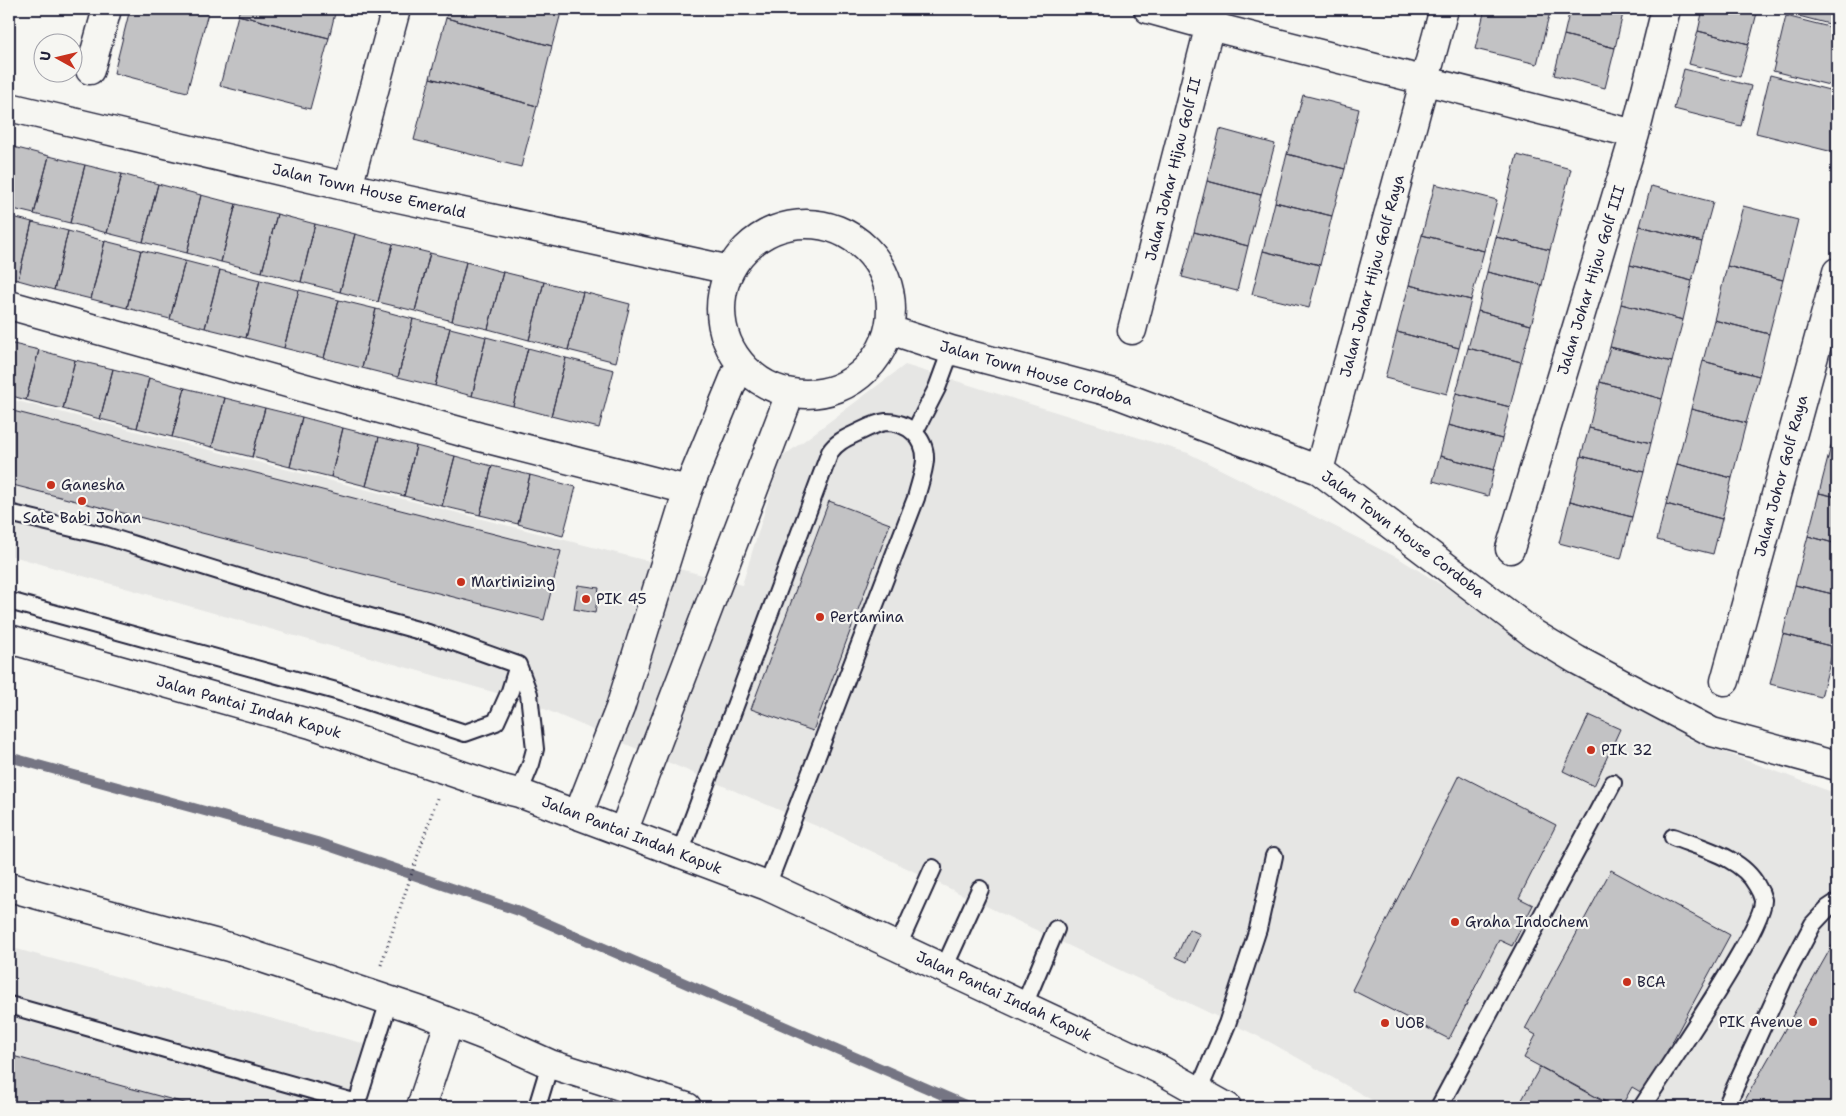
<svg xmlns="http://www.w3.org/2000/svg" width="1846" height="1116" viewBox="0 0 1846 1116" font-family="'Shantell Sans',sans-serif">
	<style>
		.built { fill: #e6e6e4 }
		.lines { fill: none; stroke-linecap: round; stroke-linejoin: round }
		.stream { stroke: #757583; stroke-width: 10 }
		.building { fill: #c2c2c4; stroke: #22223b }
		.lane-casing { stroke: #22223b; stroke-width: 20 }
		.street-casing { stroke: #22223b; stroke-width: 31 }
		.secondary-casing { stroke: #22223b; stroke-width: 31 }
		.path { stroke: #22223b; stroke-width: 3; stroke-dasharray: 1 4; stroke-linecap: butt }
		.lane { stroke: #f6f6f2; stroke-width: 16 }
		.street { stroke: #f6f6f2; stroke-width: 28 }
		.secondary { stroke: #f6f6f2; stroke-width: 28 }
		.poi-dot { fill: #c8321e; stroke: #f6f6f2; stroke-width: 2 }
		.labels { text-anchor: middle; stroke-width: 4.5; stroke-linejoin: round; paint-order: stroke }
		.street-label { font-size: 15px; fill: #22223b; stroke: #f6f6f2 }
		.poi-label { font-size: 15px; fill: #22223b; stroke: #f6f6f2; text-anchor: start }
	</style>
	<rect width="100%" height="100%" fill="#f6f6f2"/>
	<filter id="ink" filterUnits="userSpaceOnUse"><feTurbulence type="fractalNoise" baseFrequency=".02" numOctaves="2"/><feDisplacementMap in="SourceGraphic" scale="10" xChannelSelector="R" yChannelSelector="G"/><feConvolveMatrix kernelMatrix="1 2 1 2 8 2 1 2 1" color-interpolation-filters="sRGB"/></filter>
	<g filter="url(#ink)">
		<!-- built -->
		<path class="built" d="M 905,365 L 1188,453 L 1400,559 L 1689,739 L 1837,794 L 1837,1107 L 1384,1107 L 1268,1041 L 842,837 L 528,702 L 9,555 L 9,399 L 742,585 L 781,458 Z
			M 9,947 L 376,1047 L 360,1107 L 9,1107 Z"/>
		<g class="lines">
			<!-- stream -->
			<path class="stream" d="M 9,757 L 317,842 L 519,911 L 970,1107"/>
		</g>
		<!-- building -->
		<path class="building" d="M 130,9 L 209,9 L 187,92 L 114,73 Z
			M 240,9 L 336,9 L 329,38 L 238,15 Z
			M 448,9 L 562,9 L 552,46 L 446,18 Z
			M 1485,9 L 1538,9 L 1550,12 L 1537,64 L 1475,49 Z
			M 1570,9 L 1624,9 L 1615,48 L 1564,35 Z
			M 1703,9 L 1758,9 L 1749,44 L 1698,31 Z
			M 1793,9 L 1837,9 L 1837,26 L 1791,14 Z
			M 238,15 L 329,38 L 310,109 L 220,86 Z
			M 1786,16 L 1837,29 L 1837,87 L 1773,71 Z
			M 446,18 L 552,46 L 537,106 L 430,78 Z
			M 1698,31 L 1749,44 L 1740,77 L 1689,64 Z
			M 1564,35 L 1615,48 L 1605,88 L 1554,75 Z
			M 1684,69 L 1751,86 L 1741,126 L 1674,109 Z
			M 1770,75 L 1837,92 L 1837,153 L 1756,133 Z
			M 430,78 L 537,106 L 521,167 L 414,140 Z
			M 1303,95 L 1359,109 L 1345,169 L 1287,154 Z
			M 1220,129 L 1275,144 L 1261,195 L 1207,181 Z
			M 9,146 L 13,147 L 9,163 Z
			M 13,147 L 49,156 L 34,214 L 9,208 L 9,163 Z
			M 1287,154 L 1345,169 L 1332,216 L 1275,202 Z
			M 1517,155 L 1571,169 L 1550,250 L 1496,237 Z
			M 49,156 L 85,165 L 70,223 L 34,214 Z
			M 85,165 L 122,174 L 107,233 L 70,223 Z
			M 122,174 L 158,184 L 143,242 L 107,233 Z
			M 1207,181 L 1261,195 L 1248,246 L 1194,232 Z
			M 158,184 L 201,195 L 187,253 L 143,242 Z
			M 1435,184 L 1497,200 L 1484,251 L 1422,235 Z
			M 1651,186 L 1713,202 L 1702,242 L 1640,226 Z
			M 201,195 L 236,204 L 221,262 L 187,253 Z
			M 1275,202 L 1332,216 L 1320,265 L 1263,251 Z
			M 236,204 L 277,214 L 262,272 L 221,262 Z
			M 1743,206 L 1798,220 L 1783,280 L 1727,266 Z
			M 277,214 L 315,224 L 301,282 L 262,272 Z
			M 9,216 L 32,222 L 18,280 L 9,278 Z
			M 32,222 L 68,231 L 54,290 L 18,280 Z
			M 315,224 L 355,234 L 340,292 L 301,282 Z
			M 1640,226 L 1702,242 L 1692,281 L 1630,265 Z
			M 68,231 L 105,241 L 91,299 L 54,290 Z
			M 1194,232 L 1248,246 L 1237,291 L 1182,277 Z
			M 355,234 L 393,244 L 378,302 L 340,292 Z
			M 1422,235 L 1484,251 L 1471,300 L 1409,285 Z
			M 1496,237 L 1550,250 L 1542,285 L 1487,272 Z
			M 105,241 L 141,250 L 127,308 L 91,299 Z
			M 393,244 L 430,253 L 415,311 L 378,302 Z
			M 141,250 L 185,261 L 170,319 L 127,308 Z
			M 1263,251 L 1320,265 L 1309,308 L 1252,294 Z
			M 430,253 L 466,262 L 452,321 L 415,311 Z
			M 185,261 L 220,270 L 205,328 L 170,319 Z
			M 466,262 L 503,272 L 488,329 L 452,321 Z
			M 1630,265 L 1692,281 L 1683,320 L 1621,304 Z
			M 1727,266 L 1783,280 L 1769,334 L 1714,320 Z
			M 220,270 L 260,280 L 246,338 L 205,328 Z
			M 503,272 L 544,282 L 529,340 L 488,329 Z
			M 1487,272 L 1542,285 L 1531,325 L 1478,311 Z
			M 260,280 L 299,290 L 284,348 L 246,338 Z
			M 544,282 L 583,292 L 568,350 L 529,340 Z
			M 1409,285 L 1471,300 L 1459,348 L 1397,332 Z
			M 299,290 L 339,300 L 324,358 L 284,348 Z
			M 583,292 L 630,304 L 616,362 L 568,350 Z
			M 339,300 L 376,309 L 362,368 L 324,358 Z
			M 1621,304 L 1683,320 L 1672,362 L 1610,347 Z
			M 376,309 L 413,319 L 398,377 L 362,368 Z
			M 1478,311 L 1531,325 L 1521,362 L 1468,348 Z
			M 413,319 L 450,328 L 435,386 L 398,377 Z
			M 1714,320 L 1769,334 L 1759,376 L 1703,361 Z
			M 450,328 L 486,337 L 472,396 L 435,386 Z
			M 1397,332 L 1459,348 L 1447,394 L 1385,378 Z
			M 486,337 L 528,348 L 513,406 L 472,396 Z
			M 9,343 L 39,350 L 26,400 L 9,395 Z
			M 1610,347 L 1672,362 L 1662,399 L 1600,382 Z
			M 528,348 L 566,358 L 551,416 L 513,406 Z
			M 1468,348 L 1521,362 L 1510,407 L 1456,393 Z
			M 39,350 L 75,360 L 63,409 L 26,400 Z
			M 566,358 L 614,370 L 599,428 L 551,416 Z
			M 75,360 L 113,369 L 100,419 L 63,409 Z
			M 1703,361 L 1759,376 L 1746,423 L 1691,409 Z
			M 113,369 L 149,378 L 137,428 L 100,419 Z
			M 149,378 L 185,388 L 172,437 L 137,428 Z
			M 1600,382 L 1662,399 L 1651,443 L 1589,428 Z
			M 185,388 L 225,398 L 212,447 L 172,437 Z
			M 1456,393 L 1510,407 L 1502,439 L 1448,425 Z
			M 225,398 L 265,408 L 252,457 L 212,447 Z
			M 265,408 L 302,417 L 290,467 L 252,457 Z
			M 1691,409 L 1746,423 L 1732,478 L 1677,464 Z
			M 9,410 L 561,551 L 544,620 L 9,484 Z
			M 302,417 L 343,428 L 331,477 L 290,467 Z
			M 1837,420 L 1837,447 L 1831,446 Z
			M 1448,425 L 1502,439 L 1494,470 L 1440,456 Z
			M 343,428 L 379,437 L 366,486 L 331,477 Z
			M 1589,428 L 1651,443 L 1644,472 L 1581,456 Z
			M 379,437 L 416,446 L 404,496 L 366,486 Z
			M 416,446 L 455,456 L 442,506 L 404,496 Z
			M 1831,446 L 1837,447 L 1837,497 L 1819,493 Z
			M 455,456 L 492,466 L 480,515 L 442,506 Z
			M 1440,456 L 1494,470 L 1488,496 L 1433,481 Z
			M 1581,456 L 1644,472 L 1632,517 L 1570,501 Z
			M 1677,464 L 1732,478 L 1722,519 L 1666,504 Z
			M 492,466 L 530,475 L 518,524 L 480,515 Z
			M 530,475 L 576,487 L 563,536 L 518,524 Z
			M 1819,493 L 1837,497 L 1837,544 L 1808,536 Z
			M 829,501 L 890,524 L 813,731 L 751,709 Z
			M 1570,501 L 1632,517 L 1621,559 L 1559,543 Z
			M 1666,504 L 1722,519 L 1713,554 L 1657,540 Z
			M 1808,536 L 1837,544 L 1837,595 L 1795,585 Z
			M 578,585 L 599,588 L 595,613 L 574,609 Z
			M 1795,585 L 1837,595 L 1837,633 L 1834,647 L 1783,634 Z
			M 1783,634 L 1834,647 L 1821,697 L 1770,684 Z
			M 1589,715 L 1620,729 L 1594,786 L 1563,771 Z
			M 1459,775 L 1556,825 L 1519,898 L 1533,905 L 1512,946 L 1499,940 L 1449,1039 L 1352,990 Z
			M 1611,870 L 1730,935 L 1644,1094 L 1632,1087 L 1621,1107 L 1615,1107 L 1524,1058 L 1536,1035 L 1525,1029 Z
			M 1189,929 L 1200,934 L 1187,962 L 1176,957 Z
			M 1837,937 L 1837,1107 L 1741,1107 Z
			M 9,1055 L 199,1107 L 9,1107 Z
			M 1540,1067 L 1604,1102 L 1601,1107 L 1518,1107 Z"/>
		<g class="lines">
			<!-- lane casing -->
			<g class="lane-casing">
				<path id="lane" d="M 915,431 L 937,388 L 951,350
					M 9,513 L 106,536 L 341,609 L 428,633 L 518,665 L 529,694 L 535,749 L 531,764 L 519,793
					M 9,601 L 336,691 L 465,733 L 496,722 L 510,691 L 518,665
					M 680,853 L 830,452 C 837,441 849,437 861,431 C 869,427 877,423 886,422 C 908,422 926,438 925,460 C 924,473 919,485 916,498 L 767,886
					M 898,946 L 933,868
					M 944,968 L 980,889
					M 9,1005 L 357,1103 L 389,1001
					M 1024,1005 L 1056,929
					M 1198,1092 L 1227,1024 L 1258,929 L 1274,856
					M 537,1107 L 550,1064
					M 1439,1107 L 1613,783
					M 1642,1107 C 1662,1075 1765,927 1763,900 C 1762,896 1759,889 1757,886 C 1742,857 1701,848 1673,837
					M 1726,1107 L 1784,979 L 1813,924 L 1828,908 L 1837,902"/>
			</g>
			<!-- street casing -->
			<g class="street-casing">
				<path id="street" d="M 1148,9 L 1210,26 L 1635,134
					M 90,70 L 107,9
					M 9,107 L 348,187 L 730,270
					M 348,187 L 396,9
					M721 309a85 85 0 1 1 170 0a85 85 0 1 1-170 0Z
					M 9,305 L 480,437 L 688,490
					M 890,330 L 951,350 L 1114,393 L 1319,470 L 1534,634 L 1577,660 L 1712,732 L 1837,766
					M 1132,330 L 1214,9
					M 1319,470 L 1444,9
					M 1510,549 L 1635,134 L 1666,9
					M 1725,681 L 1837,272
					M 578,815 L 620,708 L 688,490 L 740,364
					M 623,832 L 790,394
					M 421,1107 L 449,1023"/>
			</g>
			<!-- secondary casing -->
			<g class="secondary-casing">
				<path id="secondary" d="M 9,639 L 311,724 L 499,788 L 519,793 L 767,886 L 1159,1069 L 1227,1107
					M 9,887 L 229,947 L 418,1010 L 501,1042 L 550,1064 L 687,1107"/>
			</g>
			<!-- path -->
			<path class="path" d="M 381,965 L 437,798"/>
			<!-- lane -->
			<use href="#lane" class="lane"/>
			<!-- street -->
			<use href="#street" class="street"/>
			<!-- secondary -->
			<use href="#secondary" class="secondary"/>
		</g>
	</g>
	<!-- markers -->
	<g class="poi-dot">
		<circle cx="51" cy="485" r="5"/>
		<circle cx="82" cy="501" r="5"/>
		<circle cx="461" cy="582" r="5"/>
		<circle cx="586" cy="599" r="5"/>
		<circle cx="820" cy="617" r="5"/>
		<circle cx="1591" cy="750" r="5"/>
		<circle cx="1455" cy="922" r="5"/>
		<circle cx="1627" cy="982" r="5"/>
		<circle cx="1813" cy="1022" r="5"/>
		<circle cx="1385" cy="1023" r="5"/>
	</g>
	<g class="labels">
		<!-- street labels -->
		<g class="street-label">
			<text transform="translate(1173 169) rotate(-76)" y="5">Jalan Johar Hijau Golf II</text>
			<text transform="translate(369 191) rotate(13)" y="5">Jalan Town House Emerald</text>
			<text transform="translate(1372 276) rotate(-75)" y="5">Jalan Johar Hijau Golf Raya</text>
			<text transform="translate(1591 280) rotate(-73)" y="5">Jalan Johar Hijau Golf III</text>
			<text transform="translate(1036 373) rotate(16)" y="5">Jalan Town House Cordoba</text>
			<text transform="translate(1781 476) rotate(-75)" y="5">Jalan Johor Golf Raya</text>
			<text transform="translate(1403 534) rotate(37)" y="5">Jalan Town House Cordoba</text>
			<text transform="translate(249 707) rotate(16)" y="5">Jalan Pantai Indah Kapuk</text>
			<text transform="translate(632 835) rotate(21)" y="5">Jalan Pantai Indah Kapuk</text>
			<text transform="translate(1004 996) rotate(25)" y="5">Jalan Pantai Indah Kapuk</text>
		</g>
		<!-- poi labels -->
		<g class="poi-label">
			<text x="61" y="490">Ganesha</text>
			<text x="82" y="523" text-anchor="middle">Sate Babi Johan</text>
			<text x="471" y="587">Martinizing</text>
			<text x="596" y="604">PIK 45</text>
			<text x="830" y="622">Pertamina</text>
			<text x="1601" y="755">PIK 32</text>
			<text x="1465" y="927">Graha Indochem</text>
			<text x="1637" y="987">BCA</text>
			<text x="1803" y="1027" text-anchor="end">PIK Avenue</text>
			<text x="1395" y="1028">UOB</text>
		</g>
	</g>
	<!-- margin -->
	<rect width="1846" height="1116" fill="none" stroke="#f6f6f2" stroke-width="30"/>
	<rect x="15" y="15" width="1816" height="1086" fill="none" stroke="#22223b" stroke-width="2" filter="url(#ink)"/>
	<!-- north arrow -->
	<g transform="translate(58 58) rotate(278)"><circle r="24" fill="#f6f6f2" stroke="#a1a1a9"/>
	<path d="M0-4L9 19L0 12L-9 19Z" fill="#c8321e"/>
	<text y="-8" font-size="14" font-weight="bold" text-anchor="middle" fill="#22223b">U</text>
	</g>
</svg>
